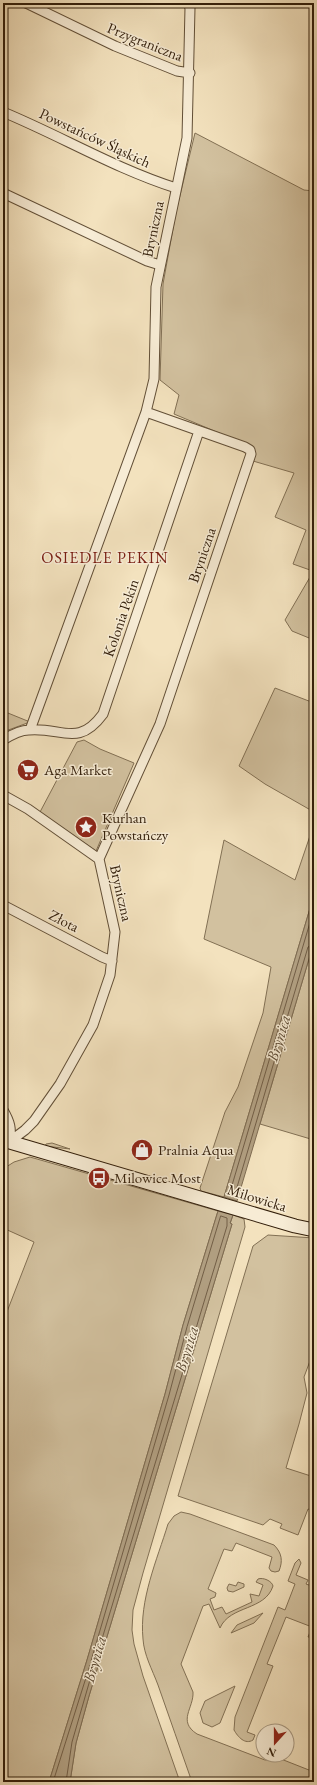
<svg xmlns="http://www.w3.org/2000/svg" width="317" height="1785" viewBox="0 0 317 1785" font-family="'EB Garamond',serif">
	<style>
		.green { fill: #d2c19f; stroke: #827054 }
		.water { fill: #b19f81; stroke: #7e6b51 }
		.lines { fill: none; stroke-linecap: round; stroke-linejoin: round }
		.shore { stroke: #725e46; stroke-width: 1 }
		.street-casing { stroke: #624f37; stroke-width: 11 }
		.secondary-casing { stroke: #321e0a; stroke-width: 15 }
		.street { stroke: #f7ecd5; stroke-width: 9 }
		.secondary { stroke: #f7ecd5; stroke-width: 13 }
		.labels { text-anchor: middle; stroke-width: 3; stroke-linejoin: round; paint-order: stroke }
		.street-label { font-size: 15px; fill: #321e0a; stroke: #f7ecd5 }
		.poi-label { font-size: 15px; fill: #321e0a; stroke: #f7ecd5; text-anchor: start }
		.neighbourhood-label { font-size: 16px; letter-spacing: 1px; fill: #7a1f14; stroke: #f7ecd5 }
		.water-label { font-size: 16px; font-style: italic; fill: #5e4b34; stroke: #f7ecd5 }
	</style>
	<rect width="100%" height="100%" fill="#f3e2be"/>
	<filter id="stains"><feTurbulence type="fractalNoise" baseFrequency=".005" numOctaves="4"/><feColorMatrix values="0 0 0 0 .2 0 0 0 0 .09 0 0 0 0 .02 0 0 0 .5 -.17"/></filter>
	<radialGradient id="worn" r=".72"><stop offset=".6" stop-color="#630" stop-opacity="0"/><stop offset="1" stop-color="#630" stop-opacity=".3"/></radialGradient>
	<!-- green -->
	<path class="green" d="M 195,133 L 304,190 L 314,191 L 314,640 L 292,631 L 285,620 L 310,577 L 310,570 L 293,564 L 306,530 L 275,517 L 294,473 L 253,461 L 250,446 L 174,414 L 179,395 L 160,380 L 163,284 L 176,212 Z
		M 275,688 L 314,703 L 314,812 L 265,784 L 239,766 Z
		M 3,711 L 30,722 L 3,732 Z
		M 84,740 L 100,749 L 134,763 L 96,851 L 40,812 L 77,742 Z
		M 314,824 L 314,895 L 224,1197 L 201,1191 L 200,1188 L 225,1112 L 238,1087 L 263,1013 L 271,967 L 204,939 L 224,840 L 295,880 Z
		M 314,942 L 314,1140 L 260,1124 Z
		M 52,1143 L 70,1149 L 45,1146 L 46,1144 Z
		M 30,1157 L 218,1211 L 183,1325 L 165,1394 L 87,1660 L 49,1782 L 3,1782 L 3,1322 L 34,1242 L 3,1228 L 3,1169 L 14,1162 Z
		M 233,1215 L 244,1219 L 245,1227 L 143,1573 L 133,1610 L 132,1630 L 134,1644 L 143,1676 L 180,1782 L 70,1782 L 76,1743 L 89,1696 L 232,1224 L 230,1224 Z
		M 268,1235 L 314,1238 L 314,1362 L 310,1361 L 304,1377 L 307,1393 L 299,1424 L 286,1468 L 314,1477 L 314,1511 L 308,1509 L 298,1535 L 280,1528 L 282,1524 L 270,1519 L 263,1525 L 178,1496 L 253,1246 Z
		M 181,1512 L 190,1514 L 274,1545 C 282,1553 283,1561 279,1571 L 275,1572 L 271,1571 L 269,1568 L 272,1557 L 236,1543 L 232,1551 L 224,1549 L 208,1589 L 216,1593 L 215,1597 L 210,1599 L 214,1610 L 222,1607 L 226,1614 L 252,1602 L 250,1594 L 259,1596 L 263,1585 L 256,1582 L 258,1579 C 263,1577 272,1581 273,1586 C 265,1611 230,1605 220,1628 L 209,1604 L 203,1606 L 181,1664 L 193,1692 C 194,1708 177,1721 197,1734 L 265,1760 L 281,1759 L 314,1772 L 314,1782 L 192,1782 C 181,1750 169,1717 158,1685 C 152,1669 144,1655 143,1639 C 139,1600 157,1560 168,1524 L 174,1516 Z
		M 299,1559 L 301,1563 L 296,1575 L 308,1580 L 306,1584 L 314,1587 L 314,1638 L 308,1637 L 312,1627 L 286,1617 L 267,1664 L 273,1666 L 247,1732 L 255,1735 L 253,1740 C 245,1745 238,1737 234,1730 L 235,1717 L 278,1607 L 285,1610 L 295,1584 L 288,1581 L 295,1563 Z
		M 238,1582 L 244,1584 L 244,1587 L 233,1592 L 228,1591 L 227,1588 L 229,1584 L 236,1586 Z
		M 263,1613 L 254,1623 L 231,1633 L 237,1625 Z
		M 235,1686 L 220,1723 L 212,1727 L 203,1723 L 200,1713 L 205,1701 Z"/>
	<!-- water -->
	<path class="water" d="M 314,895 L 314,942 L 237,1201 L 224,1197 Z
		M 218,1211 L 233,1215 L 230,1223 L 232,1224 L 89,1696 L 76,1743 L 70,1782 L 49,1782 L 87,1660 L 165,1394 L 183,1325 Z"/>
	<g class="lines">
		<!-- shore -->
		<path class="shore" d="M 314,909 L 230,1192 L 231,1195 L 235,1194 L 308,947 L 314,944
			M 221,1216 L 227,1218 L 227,1226 L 95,1662 L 93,1663 L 91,1661 L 169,1395 L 187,1327 Z
			M 53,1782 L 90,1665 L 93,1663 L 94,1666 L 72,1742 L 66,1782"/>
		<!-- street casing -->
		<g class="street-casing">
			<path id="street" d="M 26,3 L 115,46 L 177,71 L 190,73
				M 3,112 C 61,136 116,169 176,188
				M 3,193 L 147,261 L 160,265
				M 30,730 L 146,412 L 154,379 L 156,287 L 187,138 L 190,8 L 188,3
				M 3,740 C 11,735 20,730 29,730 C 62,727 78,748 103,714 L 199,431
				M 3,795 L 28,809 L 99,859
				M 3,905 L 102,957 L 112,961
				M 3,1110 C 10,1122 12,1129 9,1142
				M 9,1142 L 25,1130 L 34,1121 L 60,1084 L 93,1025 L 110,975 L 115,932 L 99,859 L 160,724 L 251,454 L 250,450 L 245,447 L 146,412"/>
		</g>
		<!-- secondary casing -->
		<g class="secondary-casing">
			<path id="secondary" d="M 3,1140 L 295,1226 L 314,1230"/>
		</g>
		<!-- street -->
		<use href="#street" class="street"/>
		<!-- secondary -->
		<use href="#secondary" class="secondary"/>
	</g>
	<!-- icons -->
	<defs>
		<g id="supermarket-disc" transform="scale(1.15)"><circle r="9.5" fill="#8f2418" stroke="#f7ecd5"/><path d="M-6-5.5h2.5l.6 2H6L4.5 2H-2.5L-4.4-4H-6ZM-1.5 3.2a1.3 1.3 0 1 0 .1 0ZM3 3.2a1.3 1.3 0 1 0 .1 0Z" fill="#fff"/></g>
		<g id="sight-disc" transform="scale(1.15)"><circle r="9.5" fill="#8f2418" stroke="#f7ecd5"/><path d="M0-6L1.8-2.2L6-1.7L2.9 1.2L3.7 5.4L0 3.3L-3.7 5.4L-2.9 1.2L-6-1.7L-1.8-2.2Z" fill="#fff"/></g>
		<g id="shop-disc" transform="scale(1.15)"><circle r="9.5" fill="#8f2418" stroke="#f7ecd5"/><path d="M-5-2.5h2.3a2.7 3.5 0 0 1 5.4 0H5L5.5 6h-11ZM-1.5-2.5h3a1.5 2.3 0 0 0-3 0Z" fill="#fff"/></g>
		<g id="bus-disc" transform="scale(1.15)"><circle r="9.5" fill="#8f2418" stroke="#f7ecd5"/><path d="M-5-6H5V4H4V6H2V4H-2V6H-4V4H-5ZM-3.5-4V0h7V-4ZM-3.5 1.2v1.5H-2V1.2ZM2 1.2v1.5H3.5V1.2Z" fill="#fff"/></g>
	</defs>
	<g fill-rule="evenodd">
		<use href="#supermarket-disc" x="28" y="770"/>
		<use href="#sight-disc" x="86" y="827"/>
		<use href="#shop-disc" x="142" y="1150"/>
		<use href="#bus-disc" x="99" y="1178"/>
	</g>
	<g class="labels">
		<!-- street labels -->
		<g class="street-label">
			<text transform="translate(145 42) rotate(22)" y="5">Przygraniczna</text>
			<text transform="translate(95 138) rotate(25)" y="5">Powstańców Śląskich</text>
			<text transform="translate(153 229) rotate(-78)" y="5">Bryniczna</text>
			<text transform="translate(202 555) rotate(-71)" y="5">Bryniczna</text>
			<text transform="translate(121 618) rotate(-71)" y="5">Kolonia Pekin</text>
			<text transform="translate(121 893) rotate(77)" y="5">Bryniczna</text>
			<text transform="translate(64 921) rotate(27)" y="5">Złota</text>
			<text transform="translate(257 1198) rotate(17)" y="5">Milowicka</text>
		</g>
		<!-- poi labels -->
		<g class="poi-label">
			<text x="44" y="775">Aga Market</text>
			<text x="102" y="823">Kurhan<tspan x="102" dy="17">Powstańczy</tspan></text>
			<text x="158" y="1155">Pralnia Aqua</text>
			<text x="114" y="1183">Milowice Most</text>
		</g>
		<!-- neighbourhood labels -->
		<g class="neighbourhood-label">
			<text x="105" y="563">OSIEDLE PEKIN</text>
		</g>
		<!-- water labels -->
		<g class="water-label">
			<text transform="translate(278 1038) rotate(-73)" y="6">Brynica</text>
			<text transform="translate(186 1349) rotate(-73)" y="6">Brynica</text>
			<text transform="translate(94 1659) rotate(-74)" y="6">Brynica</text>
		</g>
	</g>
	<!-- margin -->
	<rect width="317" height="1785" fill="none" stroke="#f3e2be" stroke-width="16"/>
	<rect x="4" y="4" width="309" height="1777" fill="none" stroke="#321e0a" stroke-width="2"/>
	<rect x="8" y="8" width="301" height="1769" fill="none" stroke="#321e0a"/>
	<!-- north arrow -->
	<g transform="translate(275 1743) rotate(201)"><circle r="19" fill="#f7ecd5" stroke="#a89a84"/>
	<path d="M0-3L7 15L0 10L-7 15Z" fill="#8f2418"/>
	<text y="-6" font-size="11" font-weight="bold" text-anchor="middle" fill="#321e0a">N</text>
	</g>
	<rect width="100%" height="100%" filter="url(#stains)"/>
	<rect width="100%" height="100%" fill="url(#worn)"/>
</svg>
